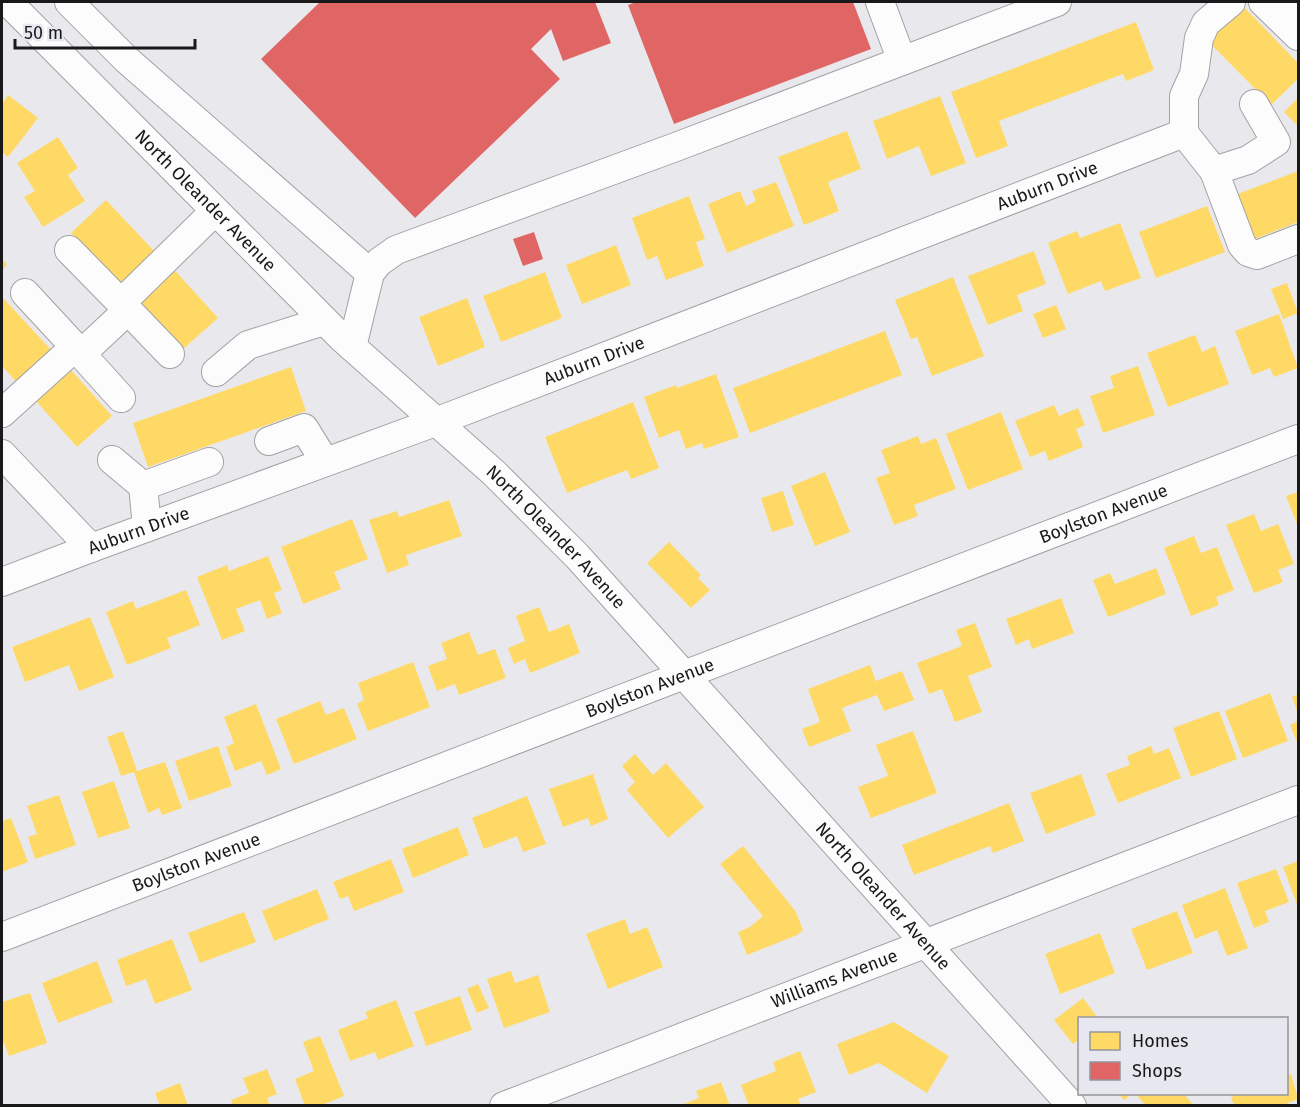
<svg xmlns="http://www.w3.org/2000/svg" width="1300" height="1107" viewBox="0 0 1300 1107" font-family="'Fira Sans',sans-serif">
	<style>
		.homes { fill: #ffd966 }
		.shops { fill: #e06666 }
		.lines { fill: none; stroke-linecap: round; stroke-linejoin: round }
		.minor-casing { stroke: #a2a2a5; stroke-width: 30 }
		.minor { stroke: #fcfcfc; stroke-width: 28 }
		.labels { text-anchor: middle; stroke-width: 6; stroke-linejoin: round; paint-order: stroke }
		.street-label { font-size: 18px; fill: #19191c; stroke: #e7e8ef }
	</style>
	<rect width="100%" height="100%" fill="#e9e9ed"/>
	<!-- homes -->
	<path class="homes" d="M 1239,2 L 1298,63 L 1298,79 L 1271,105 L 1203,36 Z
		M 1136,22 L 1154,70 L 1126,81 L 1123,74 L 999,121 L 1008,146 L 976,158 L 951,92 Z
		M 8,95 L 38,118 L 8,157 L 2,152 L 2,104 Z
		M 940,96 L 966,163 L 931,176 L 919,146 L 887,159 L 873,121 Z
		M 1298,98 L 1298,126 L 1284,112 Z
		M 847,131 L 861,169 L 828,182 L 839,211 L 804,225 L 778,157 Z
		M 58,137 L 78,168 L 68,175 L 85,201 L 43,227 L 24,197 L 35,191 L 17,163 Z
		M 1298,171 L 1298,222 L 1252,240 L 1235,195 Z
		M 776,182 L 794,226 L 727,253 L 708,204 L 740,191 L 746,206 L 756,201 L 752,191 Z
		M 689,196 L 705,239 L 696,242 L 704,266 L 666,280 L 657,256 L 647,260 L 632,218 Z
		M 106,200 L 156,253 L 121,286 L 71,233 Z
		M 1207,206 L 1225,252 L 1156,278 L 1139,232 Z
		M 1120,223 L 1141,278 L 1105,291 L 1101,281 L 1068,294 L 1048,243 L 1077,231 L 1080,238 Z
		M 616,245 L 631,285 L 582,304 L 566,265 Z
		M 1034,251 L 1046,284 L 1017,295 L 1023,311 L 988,325 L 968,276 Z
		M 2,259 L 7,264 L 2,271 Z
		M 168,263 L 218,318 L 182,350 L 132,295 Z
		M 545,272 L 562,318 L 501,342 L 483,296 Z
		M 953,277 L 984,356 L 932,376 L 917,337 L 911,339 L 895,300 Z
		M 1287,283 L 1298,313 L 1283,319 L 1271,289 Z
		M 3,298 L 54,353 L 19,385 L 2,366 Z
		M 467,298 L 485,347 L 438,366 L 419,317 Z
		M 1056,305 L 1066,329 L 1043,338 L 1033,314 Z
		M 1279,314 L 1298,368 L 1274,377 L 1270,368 L 1252,375 L 1235,331 Z
		M 885,331 L 902,375 L 750,433 L 733,388 Z
		M 1195,335 L 1202,352 L 1215,346 L 1229,384 L 1168,407 L 1147,353 Z
		M 63,361 L 112,416 L 77,447 L 28,392 Z
		M 1138,366 L 1155,415 L 1103,433 L 1090,396 L 1114,388 L 1110,376 Z
		M 291,367 L 306,411 L 148,467 L 133,423 Z
		M 716,374 L 739,437 L 704,449 L 702,443 L 686,449 L 679,430 L 659,438 L 644,397 L 676,385 L 677,388 Z
		M 633,402 L 659,468 L 631,479 L 627,470 L 567,493 L 545,437 Z
		M 1054,405 L 1059,416 L 1078,408 L 1085,425 L 1076,429 L 1083,447 L 1049,461 L 1045,451 L 1030,457 L 1015,421 Z
		M 1001,412 L 1023,469 L 968,490 L 946,434 Z
		M 918,436 L 921,444 L 936,438 L 956,489 L 914,505 L 918,516 L 894,525 L 876,478 L 890,473 L 881,450 Z
		M 825,472 L 850,532 L 815,546 L 791,486 Z
		M 783,491 L 794,525 L 772,532 L 761,498 Z
		M 1298,492 L 1298,527 L 1286,496 Z
		M 449,500 L 462,536 L 406,555 L 409,565 L 387,573 L 369,520 L 397,511 L 399,517 Z
		M 1254,514 L 1261,531 L 1278,524 L 1294,564 L 1278,570 L 1283,582 L 1254,593 L 1226,525 Z
		M 352,519 L 368,559 L 334,572 L 341,589 L 303,604 L 281,547 Z
		M 1194,536 L 1201,553 L 1217,547 L 1234,590 L 1216,597 L 1219,605 L 1191,616 L 1164,548 Z
		M 669,542 L 701,575 L 698,578 L 710,590 L 691,608 L 647,563 Z
		M 268,556 L 282,590 L 274,593 L 282,613 L 267,619 L 260,600 L 236,609 L 245,631 L 222,640 L 197,577 L 227,565 L 229,571 Z
		M 1156,568 L 1166,594 L 1108,617 L 1093,580 L 1110,573 L 1115,584 Z
		M 186,590 L 200,625 L 167,638 L 171,648 L 127,665 L 106,612 L 133,601 L 136,609 Z
		M 1061,598 L 1074,633 L 1032,649 L 1029,639 L 1016,645 L 1006,619 Z
		M 539,607 L 549,632 L 569,624 L 580,653 L 530,673 L 525,659 L 514,664 L 508,648 L 525,641 L 516,616 Z
		M 90,617 L 114,677 L 79,691 L 69,665 L 25,682 L 12,647 Z
		M 975,623 L 992,667 L 968,676 L 982,712 L 955,722 L 942,689 L 929,694 L 917,663 L 962,646 L 956,630 Z
		M 469,632 L 478,655 L 495,649 L 506,678 L 459,695 L 455,684 L 437,691 L 428,666 L 447,659 L 441,643 Z
		M 413,662 L 430,707 L 368,731 L 357,704 L 364,700 L 358,683 Z
		M 870,665 L 876,681 L 902,671 L 914,700 L 884,711 L 877,695 L 842,708 L 851,731 L 809,747 L 802,729 L 820,722 L 808,689 Z
		M 1270,693 L 1288,741 L 1243,758 L 1225,711 Z
		M 1298,694 L 1298,714 L 1292,697 Z
		M 320,701 L 326,715 L 344,708 L 357,739 L 294,764 L 276,719 Z
		M 256,704 L 281,769 L 267,775 L 261,761 L 235,771 L 226,747 L 234,743 L 224,717 Z
		M 1219,711 L 1237,759 L 1191,777 L 1173,728 Z
		M 1298,721 L 1298,745 L 1290,725 Z
		M 123,731 L 137,771 L 165,762 L 182,808 L 162,815 L 159,808 L 148,813 L 134,772 L 121,776 L 107,737 Z
		M 913,731 L 937,793 L 871,818 L 858,787 L 888,776 L 876,745 Z
		M 218,746 L 232,786 L 189,801 L 175,761 Z
		M 1151,746 L 1154,754 L 1169,748 L 1181,778 L 1118,803 L 1106,774 L 1130,765 L 1127,756 Z
		M 635,754 L 653,775 L 666,763 L 704,807 L 668,838 L 627,790 L 635,782 L 622,766 Z
		M 593,774 L 608,819 L 591,826 L 588,818 L 563,827 L 549,789 Z
		M 1081,774 L 1096,815 L 1046,834 L 1030,793 Z
		M 114,781 L 130,828 L 98,838 L 82,792 Z
		M 59,795 L 76,845 L 35,859 L 28,837 L 37,834 L 27,806 Z
		M 527,796 L 546,844 L 523,852 L 517,836 L 484,849 L 472,818 Z
		M 1009,803 L 1024,841 L 993,853 L 990,846 L 914,875 L 902,845 Z
		M 11,818 L 28,862 L 2,872 L 2,821 Z
		M 458,827 L 469,855 L 413,878 L 402,849 Z
		M 743,846 L 789,903 L 796,912 L 803,930 L 797,935 L 747,955 L 738,932 L 750,927 L 763,916 L 720,864 Z
		M 391,859 L 404,892 L 354,911 L 348,896 L 340,899 L 333,882 Z
		M 1298,861 L 1298,907 L 1283,867 Z
		M 1276,869 L 1289,902 L 1265,911 L 1269,922 L 1254,928 L 1237,883 Z
		M 1225,888 L 1248,948 L 1227,956 L 1217,930 L 1195,939 L 1182,905 Z
		M 317,889 L 329,919 L 274,941 L 262,911 Z
		M 1177,911 L 1193,953 L 1147,970 L 1131,929 Z
		M 244,912 L 256,942 L 200,963 L 188,933 Z
		M 625,919 L 630,934 L 647,927 L 663,967 L 608,989 L 586,934 Z
		M 1100,933 L 1115,973 L 1060,994 L 1045,954 Z
		M 172,939 L 192,990 L 155,1004 L 146,979 L 126,986 L 117,960 Z
		M 97,961 L 113,1002 L 58,1023 L 42,983 Z
		M 511,971 L 515,983 L 538,975 L 550,1012 L 504,1028 L 487,979 Z
		M 478,984 L 489,1008 L 477,1013 L 467,989 Z
		M 30,993 L 47,1043 L 9,1056 L 2,1038 L 2,1002 Z
		M 460,996 L 472,1030 L 426,1046 L 414,1012 Z
		M 1083,998 L 1098,1018 L 1080,1018 L 1080,1039 L 1073,1044 L 1054,1020 Z
		M 396,1000 L 414,1046 L 378,1060 L 375,1052 L 350,1061 L 338,1030 L 368,1018 L 365,1012 Z
		M 894,1022 L 949,1056 L 927,1093 L 879,1063 L 849,1075 L 837,1044 Z
		M 320,1036 L 344,1096 L 320,1106 L 305,1106 L 295,1079 L 314,1071 L 303,1042 Z
		M 800,1051 L 816,1092 L 798,1099 L 801,1106 L 749,1106 L 741,1085 L 776,1071 L 773,1062 Z
		M 267,1069 L 277,1094 L 267,1098 L 270,1106 L 233,1106 L 231,1100 L 249,1093 L 243,1078 Z
		M 1291,1074 L 1298,1099 L 1281,1106 L 1234,1106 L 1231,1097 L 1240,1094 L 1286,1094 L 1286,1075 Z
		M 721,1082 L 730,1106 L 678,1106 L 699,1098 L 696,1091 Z
		M 180,1083 L 188,1106 L 160,1106 L 155,1093 Z
		M 1118,1094 L 1132,1094 L 1124,1100 Z
		M 1136,1094 L 1184,1094 L 1194,1106 L 1146,1106 Z"/>
	<!-- shops -->
	<path class="shops" d="M 320,2 L 595,2 L 611,43 L 563,61 L 551,29 L 531,49 L 560,79 L 415,218 L 261,59 Z
		M 636,2 L 853,2 L 871,49 L 674,124 L 628,5 Z
		M 534,232 L 543,259 L 523,266 L 513,239 Z"/>
	<g class="lines">
		<!-- minor casing -->
		<g class="minor-casing">
			<g id="minor">
				<path id="s1" d="M 8,2 L 341,337 L 494,473 L 577,556 L 1072,1106"/>
				<path d="M 69,2 L 127,60 L 370,273"/>
				<path d="M 880,2 L 902,61"/>
				<path d="M 1231,2 L 1206,23 L 1199,38 L 1194,74 L 1184,96 L 1184,133 L 1214,171 L 1242,245 L 1248,252 L 1257,255 L 1298,239"/>
				<path d="M 1263,2 L 1298,36"/>
				<path d="M 1297,2 L 1298,3"/>
				<path d="M 1214,171 L 1248,160 L 1276,142 L 1254,104"/>
				<path d="M 69,250 L 121,303 L 215,211"/>
				<path d="M 121,303 L 170,354"/>
				<path d="M 75,347 L 121,398"/>
				<path d="M 352,347 L 370,273 L 379,262 L 396,250 L 673,148 L 1057,2"/>
				<path d="M 81,354 L 128,310"/>
				<path d="M 216,372 L 248,345 L 324,321"/>
				<path d="M 2,413 L 75,347 L 25,293"/>
				<path d="M 269,441 L 304,428 L 325,462"/>
				<path d="M 2,454 L 91,548"/>
				<path d="M 112,460 L 143,486"/>
				<path d="M 147,527 L 143,486 L 209,462"/>
				<path id="s2" d="M 2,582 L 91,548 L 438,421 L 1184,133"/>
				<path id="s3" d="M 2,937 L 1298,439"/>
				<path id="s4" d="M 504,1106 L 1298,800"/>
			</g>
		</g>
		<!-- minor -->
		<use href="#minor" class="minor"/>
	</g>
	<g class="labels">
		<!-- street labels -->
		<g class="street-label">
			<text dy="6" stroke="none"><textPath href="#s2" startOffset="1118">Auburn Drive</textPath></text>
			<text dy="6" stroke="none"><textPath href="#s1" startOffset="280">North Oleander Avenue</textPath></text>
			<text dy="6" stroke="none"><textPath href="#s2" startOffset="632">Auburn Drive</textPath></text>
			<text dy="6" stroke="none"><textPath href="#s3" startOffset="1180">Boylston Avenue</textPath></text>
			<text dy="6" stroke="none"><textPath href="#s2" startOffset="146">Auburn Drive</textPath></text>
			<text dy="6" stroke="none"><textPath href="#s1" startOffset="766">North Oleander Avenue</textPath></text>
			<text dy="6" stroke="none"><textPath href="#s3" startOffset="694">Boylston Avenue</textPath></text>
			<text dy="6" stroke="none"><textPath href="#s3" startOffset="208">Boylston Avenue</textPath></text>
			<text dy="6" stroke="none"><textPath href="#s1" startOffset="1252">North Oleander Avenue</textPath></text>
			<text dy="6" stroke="none"><textPath href="#s4" startOffset="354">Williams Avenue</textPath></text>
		</g>
	</g>
	<!-- border -->
	<rect width="1300" height="1107" fill="none" stroke="#19191c" stroke-width="6"/>
	<!-- legend -->
	<rect x="1078" y="1017" width="210" height="78" fill="#e7e8ef" stroke="#95959b" stroke-width="1.5"/>
	<rect x="1090" y="1032" width="30" height="18" fill="#ffd966" stroke="#95959b" stroke-width="1.5"/>
	<text x="1132" y="1047" font-size="18" fill="#19191c">Homes</text>
	<rect x="1090" y="1062" width="30" height="18" fill="#e06666" stroke="#95959b" stroke-width="1.5"/>
	<text x="1132" y="1077" font-size="18" fill="#19191c">Shops</text>
	<!-- scale -->
	<path d="M15 39v9h180v-9" fill="none" stroke="#19191c" stroke-width="3"/>
	<text x="24" y="39" font-size="18" fill="#19191c" stroke="#e7e8ef" stroke-width="4.5" paint-order="stroke">50 m</text>
</svg>
